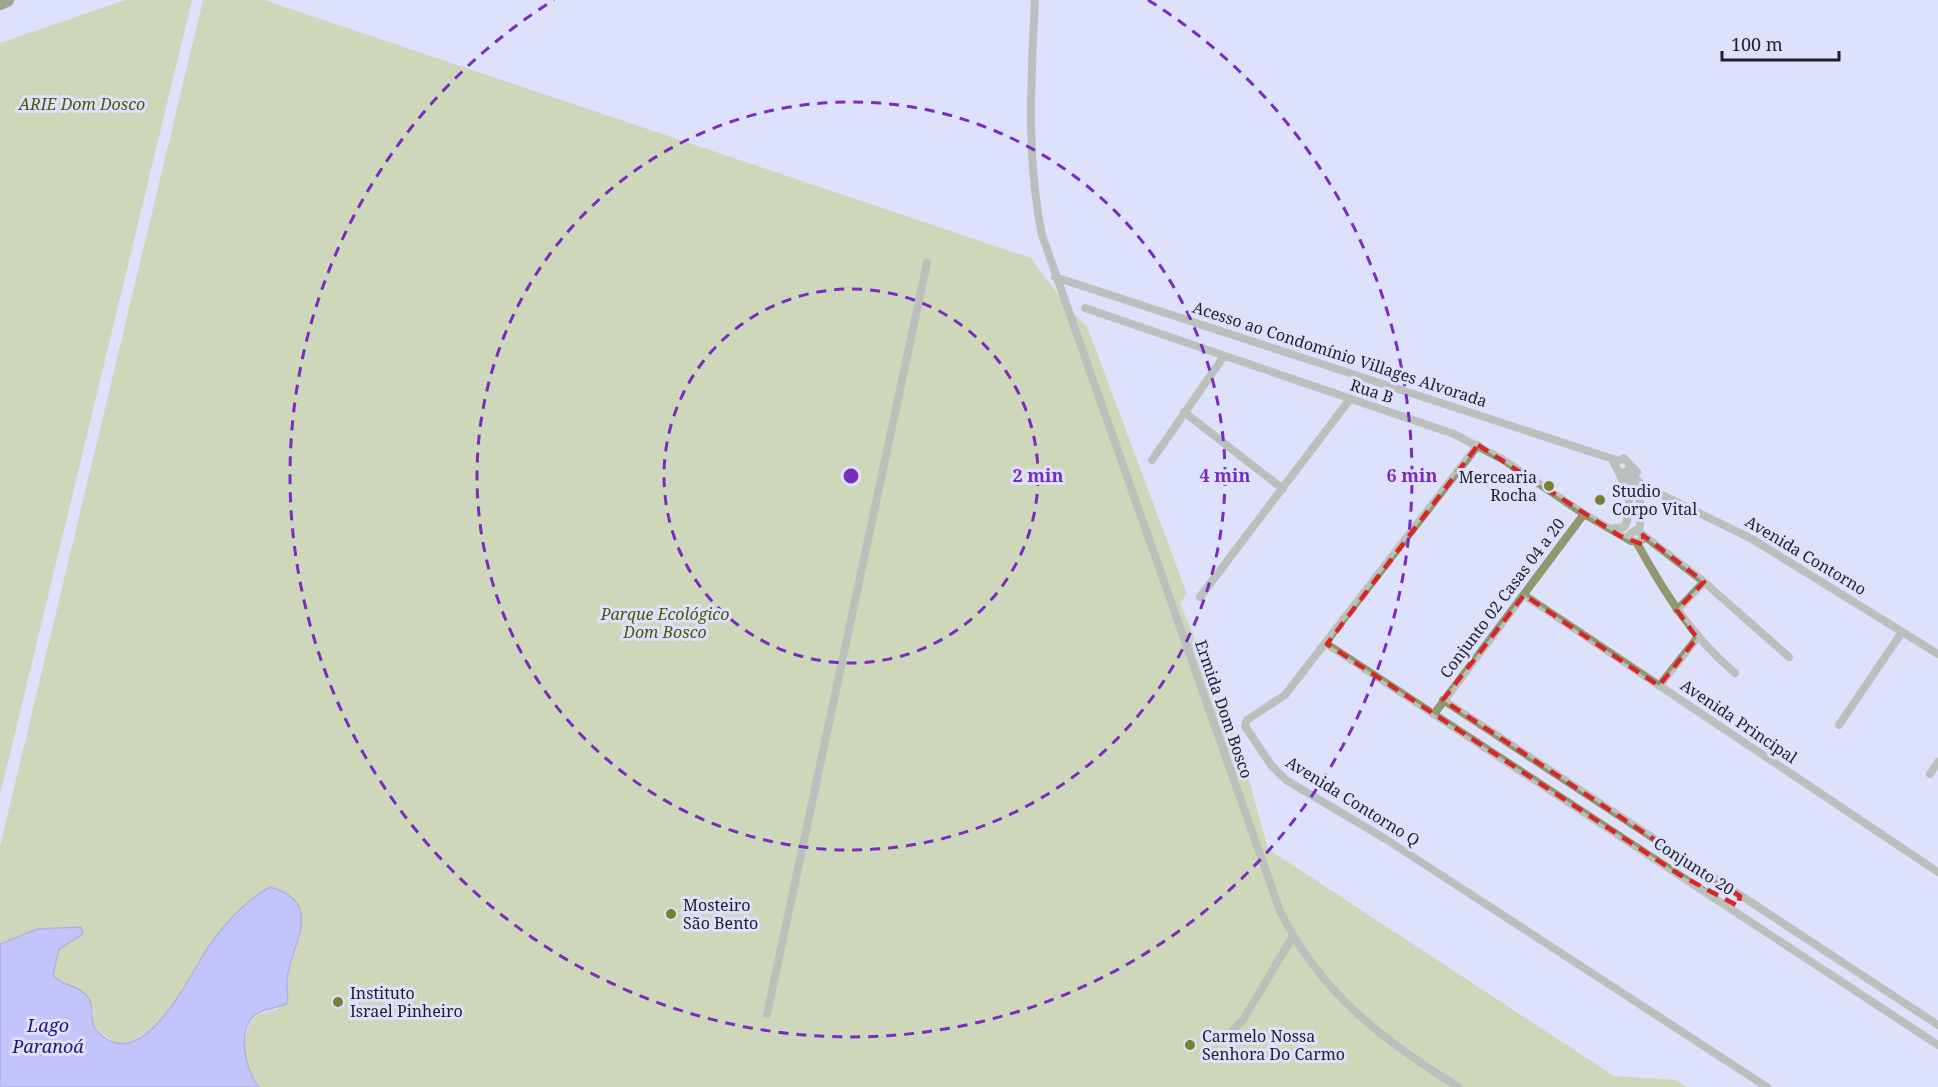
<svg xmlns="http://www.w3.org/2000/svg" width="1938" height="1087" viewBox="0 0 1938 1087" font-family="'Noto Serif',serif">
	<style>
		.green { fill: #bbc968 }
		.water { fill: #9ea3fb; stroke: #787bbc; stroke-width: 1.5 }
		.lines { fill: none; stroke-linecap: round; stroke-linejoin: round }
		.street { stroke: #919870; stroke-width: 8 }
		.primary { stroke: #505818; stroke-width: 14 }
		.marked { fill: none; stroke: #d62828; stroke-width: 4.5; stroke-dasharray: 12 8; stroke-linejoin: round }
		.ring { fill: none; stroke: #7b2cbf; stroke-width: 3; stroke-dasharray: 10 8 }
		.poi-dot { fill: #77812d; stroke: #dee1fc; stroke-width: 2 }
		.labels { text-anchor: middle; stroke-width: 6; stroke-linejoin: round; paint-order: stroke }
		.park-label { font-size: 16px; font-style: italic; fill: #4e5609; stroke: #dee1fc }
		.street-label { font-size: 16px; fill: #1e1f28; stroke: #dee1fc }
		.poi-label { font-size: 16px; fill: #1e1f28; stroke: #dee1fc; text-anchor: start }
		.water-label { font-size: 18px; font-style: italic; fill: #261176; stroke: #dee1fc }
		.centre { fill: #7b2cbf; stroke: #dee1fc; stroke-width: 3 }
		.ring-label { font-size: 18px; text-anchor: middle; font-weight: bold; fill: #7b2cbf; stroke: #dee1fc; stroke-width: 6; stroke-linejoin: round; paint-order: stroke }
	</style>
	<rect width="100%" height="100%" fill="#dee1fc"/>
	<!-- green -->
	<path class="green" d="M 125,0 L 192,0 L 0,795 L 0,43 Z
		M 203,0 L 264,0 L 1031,258 L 1071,312 L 1087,326 L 1187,594 L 1180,603 L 1242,754 L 1268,849 L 1614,1076 L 1675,1080 L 1687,1087 L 259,1087 C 241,1068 241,1036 254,1015 L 278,1009 L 288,996 L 287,979 L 301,933 L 300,911 L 211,943 L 168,1015 L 153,1029 L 131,1041 L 122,1044 L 114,1042 L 96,1029 L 92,1020 L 94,1011 L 78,989 L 57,979 L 52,971 L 59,949 L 81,927 L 37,929 L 0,944 L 0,846 Z"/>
	<!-- water -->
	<path class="water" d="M 270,887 C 327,903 290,946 287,980 C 286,988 289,995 287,1003 C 277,1009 265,1008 256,1014 C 236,1027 245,1072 259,1087 L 0,1087 L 0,944 L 37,929 L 81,927 L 83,934 L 59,949 L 53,975 C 61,986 79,985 87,996 C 96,1007 88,1020 96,1030 C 143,1082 191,971 211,943 C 227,921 246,900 270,887 Z"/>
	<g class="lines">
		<!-- street -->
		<path class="street" d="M 1035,0 C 1031,79 1026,157 1042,235 L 1280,911 C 1320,993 1383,1040 1458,1087
			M 1055,277 L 1616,460
			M 1085,308 L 1454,434 L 1502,459 L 1584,514 L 1631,541
			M 1184,412 L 1283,489
			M 1478,445 L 1285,695 L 1247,720 L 1245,726 L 1271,765 L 1286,780 L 1384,838 L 1767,1087
			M 1152,460 L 1224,356
			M 1630,467 L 1627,472 L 1619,473 L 1614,463 L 1624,458 L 1637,472
			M 1629,471 L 1642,485 L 1752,539 L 1938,654
			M 1628,474 L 1643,509 L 1639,530
			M 1610,529 L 1624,527 C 1635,508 1627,491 1619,473
			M 1643,535 L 1704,582 L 1789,657
			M 1637,543 L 1641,541 L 1643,535 L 1636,530 L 1630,534 L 1630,539 L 1637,543 C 1664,592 1692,637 1735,673
			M 1524,595 L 1938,872
			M 1200,597 L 1350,399
			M 1677,610 L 1704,582
			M 1327,644 L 1938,1045
			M 1659,686 L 1697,638
			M 1443,700 L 1938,1025
			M 1434,714 L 1584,514
			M 1839,725 L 1902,632
			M 1930,774 L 1938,762
			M 767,1014 L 927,263
			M 1226,1037 L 1243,1020 L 1293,936"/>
		<!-- primary -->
		<path class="primary" d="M 0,3 L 7,0"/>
	</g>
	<!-- marked area -->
	<path d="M0 0H1938V1087H0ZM 1478,445 L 1620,536 L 1644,545 L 1643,535 L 1704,582 L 1677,610 L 1697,638 L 1659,686 L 1524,595 L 1443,700 L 1740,896 L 1738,906 L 1680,875 L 1327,644 Z" fill="#dee1fc" fill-opacity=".55" fill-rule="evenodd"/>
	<path class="marked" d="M 1478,445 L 1620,536 L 1644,545 L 1643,535 L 1704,582 L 1677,610 L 1697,638 L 1659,686 L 1524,595 L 1443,700 L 1740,896 L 1738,906 L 1680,875 L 1327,644 Z"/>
	<!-- distance rings -->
	<g class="ring">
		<circle cx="851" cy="476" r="187"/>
		<circle cx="851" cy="476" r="374"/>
		<path d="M1148 0A561 561 0 1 1 554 0"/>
	</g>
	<!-- markers -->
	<g class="poi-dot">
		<circle cx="1549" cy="486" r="6"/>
		<circle cx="1600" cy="500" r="6"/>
		<circle cx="671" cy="914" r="6"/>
		<circle cx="338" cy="1002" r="6"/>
		<circle cx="1190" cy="1045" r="6"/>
	</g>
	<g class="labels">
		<!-- park labels -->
		<g class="park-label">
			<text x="82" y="110">ARIE Dom Dosco</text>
			<text x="665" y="620">Parque Ecológico<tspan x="665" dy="18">Dom Bosco</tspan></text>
		</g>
		<!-- street labels -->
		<g class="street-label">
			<text transform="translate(1340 354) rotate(18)" y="6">Acesso ao Condomínio Villages Alvorada</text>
			<text transform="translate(1372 391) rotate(18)" y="6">Rua B</text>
			<text transform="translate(1806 555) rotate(31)" y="6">Avenida Contorno</text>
			<text transform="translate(1502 598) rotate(-53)" y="6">Conjunto 02 Casas 04 a 20</text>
			<text transform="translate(1224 709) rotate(71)" y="6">Ermida Dom Bosco</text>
			<text transform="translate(1739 721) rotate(34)" y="6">Avenida Principal</text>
			<text transform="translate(1353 801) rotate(32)" y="6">Avenida Contorno Q</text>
			<text transform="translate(1694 866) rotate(33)" y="6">Conjunto 20</text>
		</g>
		<!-- poi labels -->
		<g class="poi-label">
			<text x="1537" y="483" text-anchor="end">Mercearia<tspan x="1537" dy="18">Rocha</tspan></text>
			<text x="1612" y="497">Studio<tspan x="1612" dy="18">Corpo Vital</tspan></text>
			<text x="683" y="911">Mosteiro<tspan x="683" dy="18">São Bento</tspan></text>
			<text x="350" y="999">Instituto<tspan x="350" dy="18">Israel Pinheiro</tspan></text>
			<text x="1202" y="1042">Carmelo Nossa<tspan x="1202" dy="18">Senhora Do Carmo</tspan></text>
		</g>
		<!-- water labels -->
		<g class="water-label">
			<text x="48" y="1032">Lago<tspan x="48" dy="21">Paranoá</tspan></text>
		</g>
	</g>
	<circle cx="851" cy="476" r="9" class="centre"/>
	<g class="ring-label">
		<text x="1038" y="482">2 min</text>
		<text x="1225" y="482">4 min</text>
		<text x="1412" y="482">6 min</text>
	</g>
	<!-- scale -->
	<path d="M1722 51v9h117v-9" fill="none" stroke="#1e1f28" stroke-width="3"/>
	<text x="1731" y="51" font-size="18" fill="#1e1f28" stroke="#dee1fc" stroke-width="4.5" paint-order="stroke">100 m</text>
</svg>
